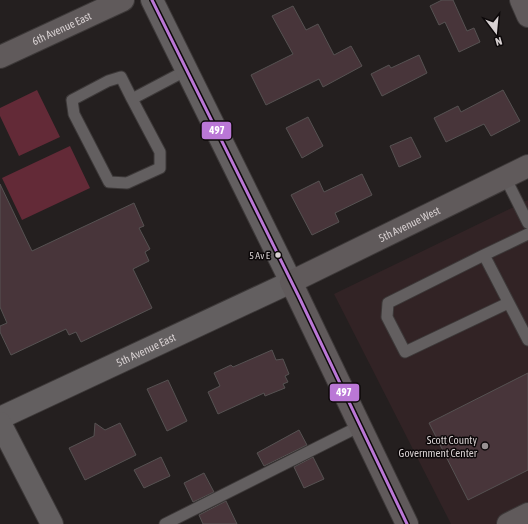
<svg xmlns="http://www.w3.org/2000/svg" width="528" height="524" viewBox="0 0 528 524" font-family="'Asap Condensed',sans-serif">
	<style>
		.built { fill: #322325 }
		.green { fill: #632a37 }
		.building { fill: #48353a; stroke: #565252 }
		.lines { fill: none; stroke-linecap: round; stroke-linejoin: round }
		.lane-casing { stroke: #3d3939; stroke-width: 13 }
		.street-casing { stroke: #3d3939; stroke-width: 24 }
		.secondary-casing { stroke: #3d3939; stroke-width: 24 }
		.lane { stroke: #635f60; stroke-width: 11 }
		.street { stroke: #635f60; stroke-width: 22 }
		.secondary { stroke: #605a5b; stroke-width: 22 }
		.bus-1-casing { stroke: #0c0809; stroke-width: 6 }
		.bus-1 { stroke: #ba77d6; stroke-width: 3 }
		.bus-dot { fill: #d7d0d1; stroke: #0c0809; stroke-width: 1.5 }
		.poi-dot { fill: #989293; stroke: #0c0809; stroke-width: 1.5 }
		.labels { text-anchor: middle; stroke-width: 3; stroke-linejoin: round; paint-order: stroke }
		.bus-label { font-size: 10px; fill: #d7d0d1; stroke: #0c0809; text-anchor: end }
		.street-label { font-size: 11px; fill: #d7d0d1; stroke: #0c0809 }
		.poi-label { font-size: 11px; fill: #d7d0d1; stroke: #0c0809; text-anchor: end }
		.line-badge { stroke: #0c0809; stroke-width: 1.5 }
		.badge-label { font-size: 11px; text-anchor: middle; font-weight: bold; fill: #fff }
	</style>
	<rect width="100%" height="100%" fill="#241f1f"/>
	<!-- built -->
	<path class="built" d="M 528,200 L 528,524 L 451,524 L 334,294 Z"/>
	<!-- green -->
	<path class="green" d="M 37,90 L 60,137 L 19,156 L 0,116 L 0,108 Z
		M 70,146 L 90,188 L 22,220 L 2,178 Z"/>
	<!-- building -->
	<path class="building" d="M 442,0 L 453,0 L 467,31 L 474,28 L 480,42 L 459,52 L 445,22 L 439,25 L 430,6 Z
		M 293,6 L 306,30 L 318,24 L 334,55 L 351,46 L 362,66 L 323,87 L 319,79 L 266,105 L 251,75 L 293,54 L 272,16 Z
		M 419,55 L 427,73 L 382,96 L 371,74 L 389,65 L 391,68 Z
		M 503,90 L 520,121 L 491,136 L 484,124 L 446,142 L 434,118 L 458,106 L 461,112 Z
		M 308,117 L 323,146 L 302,158 L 286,128 Z
		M 411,137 L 421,157 L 399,167 L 390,146 Z
		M 362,174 L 372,195 L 335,213 L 339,222 L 312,235 L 291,195 L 319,181 L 324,192 Z
		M 0,184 L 32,251 L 134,203 L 144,226 L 139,228 L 150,249 L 145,252 L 149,261 L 133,269 L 152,308 L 81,342 L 76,332 L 69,335 L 66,329 L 11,355 L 0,332 L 0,326 L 7,323 L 0,307 Z
		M 272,350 L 276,360 L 283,359 L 289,374 L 285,376 L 288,382 L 283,384 L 285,388 L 265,396 L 264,393 L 218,414 L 208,392 L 220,386 L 214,373 L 231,365 L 233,367 Z
		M 528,373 L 528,470 L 468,500 L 429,423 Z
		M 168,380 L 187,421 L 167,431 L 147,389 Z
		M 95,423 L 105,430 L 120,423 L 136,455 L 85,480 L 69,448 L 94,436 Z
		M 299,430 L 307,445 L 264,466 L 257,453 Z
		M 161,457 L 170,476 L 144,488 L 134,470 Z
		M 313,457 L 324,479 L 304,488 L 294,467 Z
		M 204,473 L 214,492 L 193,502 L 184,483 Z
		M 226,501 L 237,524 L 203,524 L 199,515 Z"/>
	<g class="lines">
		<!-- lane casing -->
		<g class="lane-casing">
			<path id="lane" d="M 132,99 L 160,152 L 160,168 L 127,183 L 109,182 L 74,114 L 72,100 L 108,81 L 121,77 L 132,99 L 187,70
				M 505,177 L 528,223
				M 484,255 L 528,234
				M 508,303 L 405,352 L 387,317 L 388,303 L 484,255 L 528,340
				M 165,524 L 360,426"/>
		</g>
		<!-- street casing -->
		<g class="street-casing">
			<g id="street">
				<path id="s1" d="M 0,418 L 291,282 L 152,0"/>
				<path d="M 0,423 L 52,524"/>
			</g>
		</g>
		<!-- secondary casing -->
		<g class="secondary-casing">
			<g id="secondary">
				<path d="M 521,0 L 528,16"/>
				<path id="s2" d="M 0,57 L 123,0"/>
				<path id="s3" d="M 407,524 L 291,282 L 528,166"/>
				<path d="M 508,524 L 528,514"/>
			</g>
		</g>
		<!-- lane -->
		<use href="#lane" class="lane"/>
		<!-- street -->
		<use href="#street" class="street"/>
		<!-- secondary -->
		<use href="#secondary" class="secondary"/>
		<!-- bus-1 casing -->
		<g class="bus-1-casing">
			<path id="bus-1" d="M 152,0 L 299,297 L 407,524"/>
		</g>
		<!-- bus-1 -->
		<use href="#bus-1" class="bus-1"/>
	</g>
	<!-- markers -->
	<circle class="bus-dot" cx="278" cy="255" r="3.5"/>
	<circle class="poi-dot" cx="485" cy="446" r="4"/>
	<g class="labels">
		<!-- bus labels -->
		<g class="bus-label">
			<text x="270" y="259">5 Av E</text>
		</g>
		<!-- street labels -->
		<g class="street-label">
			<text dy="4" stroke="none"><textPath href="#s2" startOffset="68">6th Avenue East</textPath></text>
			<text dy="4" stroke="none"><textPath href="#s3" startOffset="400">5th Avenue West</textPath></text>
			<text dy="4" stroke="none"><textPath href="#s1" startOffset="161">5th Avenue East</textPath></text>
		</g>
		<!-- poi labels -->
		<g class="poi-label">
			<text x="477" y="444">Scott County<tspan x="477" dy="13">Government Center</tspan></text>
		</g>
	</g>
	<g class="line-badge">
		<rect x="201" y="121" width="31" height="19" rx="4" fill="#ba77d6"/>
		<rect x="329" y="383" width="31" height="19" rx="4" fill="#ba77d6"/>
	</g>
	<g class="badge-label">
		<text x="217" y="134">497</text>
		<text x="344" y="396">497</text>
	</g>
	<!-- north arrow -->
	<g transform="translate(496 32) rotate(164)" stroke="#0c0809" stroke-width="3" paint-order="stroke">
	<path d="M0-3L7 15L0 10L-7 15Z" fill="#d7d0d1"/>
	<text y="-6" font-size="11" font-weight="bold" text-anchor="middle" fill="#d7d0d1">N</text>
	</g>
</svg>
